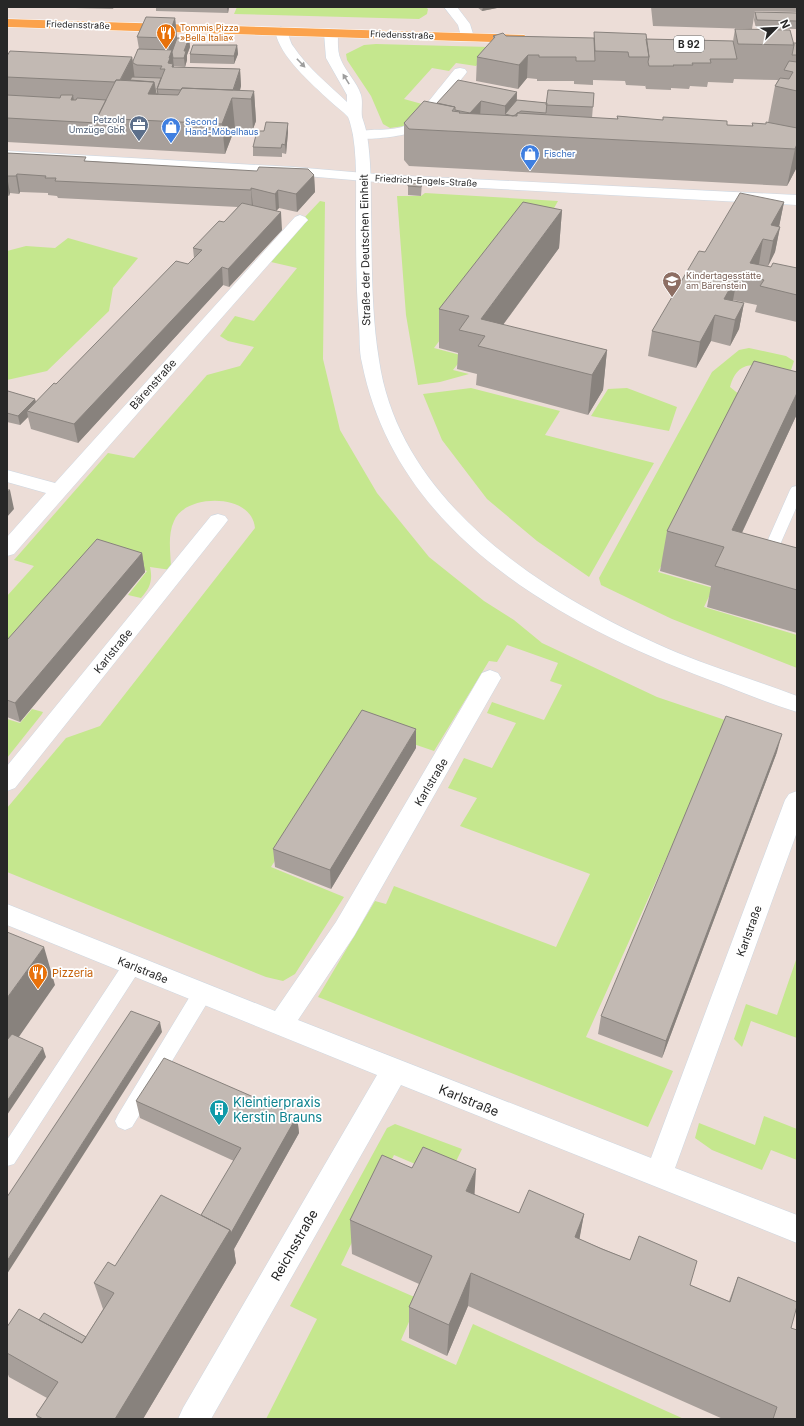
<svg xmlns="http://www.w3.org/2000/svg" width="804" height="1426" viewBox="0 0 804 1426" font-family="Inter,sans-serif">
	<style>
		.green { fill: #c5e78e }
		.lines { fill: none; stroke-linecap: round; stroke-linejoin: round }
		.service-casing { stroke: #ccd7e2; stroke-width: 1 }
		.minor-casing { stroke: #ccd7e2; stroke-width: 1 }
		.tertiary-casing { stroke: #ccd7e2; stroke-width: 1 }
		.primary-casing { stroke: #fff; stroke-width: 1 }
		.service { fill: #fff; fill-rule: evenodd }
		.minor { fill: #fff; fill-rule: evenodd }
		.tertiary { fill: #fff; fill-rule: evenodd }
		.primary { fill: #fba24c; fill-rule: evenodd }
		.wall { fill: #a79f9a }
		.shaded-wall { fill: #88827d }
		.building { fill: #c2b9b3; stroke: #88827d }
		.oneway { fill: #9e9e9e }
		.labels { text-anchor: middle; stroke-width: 3.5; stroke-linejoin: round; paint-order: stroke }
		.far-street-label { font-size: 9px; fill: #272727; stroke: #fff }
		.far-food-label { font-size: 9px; fill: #c56008; stroke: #fff; text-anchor: start }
		.far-service-label { font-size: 9px; fill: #4e5e75; stroke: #fff; text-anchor: end }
		.far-shop-label { font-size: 9px; fill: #366cbe; stroke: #fff; text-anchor: start }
		.far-education-label { font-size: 9px; fill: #785e54; stroke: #fff; text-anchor: start }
		.shield { fill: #fff; stroke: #686868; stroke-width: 1 }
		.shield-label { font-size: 10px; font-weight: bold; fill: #272727 }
		.street-label { font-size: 11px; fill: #272727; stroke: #fff }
		.food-label { font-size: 11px; fill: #c56008; stroke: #fff; text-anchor: start }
		.near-street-label { font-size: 13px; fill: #272727; stroke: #fff }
		.near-culture-label { font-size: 13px; fill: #0d838f; stroke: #fff; text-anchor: start }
	</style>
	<rect width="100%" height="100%" fill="#ecddd7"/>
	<!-- green -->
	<path class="green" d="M 237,7 L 425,7 L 428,9 L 427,14 L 419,19 L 234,14 Z
		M 376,44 L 490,47 L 490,50 L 476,66 L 456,63 L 449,71 L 432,68 L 404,99 L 422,104 L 404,126 L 390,128 L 383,124 L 371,96 L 347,60 L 346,54 L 364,45 Z
		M 425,193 L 558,201 L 549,217 L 518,236 L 434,348 L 464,356 L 453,370 L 469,374 L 440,382 L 418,385 L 406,315 L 397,196 L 421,196 Z
		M 320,201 L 325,202 L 323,359 L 340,430 L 377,493 L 429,557 L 484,601 L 514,620 L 542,643 L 657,697 L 728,721 L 586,1037 L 673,1071 L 648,1127 L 318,997 L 375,901 L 386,904 L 394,886 L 556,947 L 590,874 L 460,826 L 477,798 L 448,788 L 464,758 L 492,768 L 516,723 L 487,713 L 492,702 L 544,720 L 562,685 L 550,681 L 558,663 L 507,645 L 497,662 L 489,661 L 434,751 L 361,726 L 271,867 L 344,897 L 295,974 L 283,981 L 266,977 L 7,872 L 7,808 L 66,738 L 100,726 L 255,528 C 252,492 184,494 174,521 C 167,536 171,554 171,570 L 150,567 C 153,581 150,588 141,598 L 128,595 L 147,571 L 100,556 L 7,662 L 7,596 L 34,566 L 14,560 L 108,453 L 134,458 L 207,375 L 240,366 L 254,347 L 228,341 L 220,336 L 235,316 L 254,321 L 297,268 L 271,262 L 305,223 L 304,218 Z
		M 68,238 L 138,258 L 113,288 L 109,311 L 47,371 L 7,380 L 7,251 L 26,246 L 55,248 Z
		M 749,348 L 786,356 L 794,361 L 791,370 L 785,373 C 761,366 739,355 730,387 L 746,400 L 658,572 L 713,588 L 704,607 L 797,635 L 797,668 L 672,619 L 601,585 L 599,578 L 712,372 L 739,350 Z
		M 471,388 L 560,411 L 545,435 L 654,463 L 589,577 L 537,541 L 487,499 L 442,440 L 423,394 Z
		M 627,388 L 677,407 L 669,431 L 591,416 L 608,389 Z
		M 32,709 L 43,712 L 42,714 L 7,758 L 7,719 L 20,723 Z
		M 797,957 L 797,1038 L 751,1021 L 742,1047 L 734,1039 L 746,1004 L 777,1015 Z
		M 764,1116 L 797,1129 L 797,1160 L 771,1150 L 762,1170 L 712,1150 L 695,1138 L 699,1123 L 755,1145 Z
		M 395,1124 L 462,1149 L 448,1178 L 394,1155 L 341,1265 L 419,1299 L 401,1340 L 456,1365 L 473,1324 L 684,1419 L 266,1419 L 317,1319 L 290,1306 L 387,1128 Z"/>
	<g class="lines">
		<!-- service casing -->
		<g class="service-casing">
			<path id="service" d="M 797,486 L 797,506 L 771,565 L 797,572 L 797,582 L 758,570 L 756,567 L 790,490 L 792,487 Z
				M 132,958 L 139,961 L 141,966 L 139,971 L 14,1164 L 7,1166 L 7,1140 L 125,961 Z
				M 202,986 L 209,988 L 211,994 L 209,1000 L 132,1127 L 125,1130 L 118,1127 L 115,1121 L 118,1115 L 195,988 Z"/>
		</g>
		<!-- minor casing -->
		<g class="minor-casing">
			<path id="minor" d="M 444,7 L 457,7 L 470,24 L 474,37 L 472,40 L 462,40 L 458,25 Z
				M 460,68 L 465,69 L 467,72 C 461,80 422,128 416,131 C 406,136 366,141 355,138 L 353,135 L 355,132 C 371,128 392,132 407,125 C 414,121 447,78 455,69 Z
				M 7,151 L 294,167 L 388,175 L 797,195 L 797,205 L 388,183 L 294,175 L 7,159 Z
				M 300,215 L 305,217 L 308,220 L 305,223 L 14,554 L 7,556 L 7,537 L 46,493 L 7,482 L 7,470 L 55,483 L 295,217 Z
				M 218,514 L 225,516 L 228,520 L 225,524 L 15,788 L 7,791 L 7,766 L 211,516 Z
				M 490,670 L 498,673 L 501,678 L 354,936 L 298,1020 L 651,1158 L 785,800 L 789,794 L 797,791 L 797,832 L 675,1168 L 797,1215 L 797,1243 L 401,1085 L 211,1419 L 178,1419 L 183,1408 L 377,1075 L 7,925 L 7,904 L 275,1011 L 336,922 L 482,673 Z"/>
		</g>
		<!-- tertiary casing -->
		<g class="tertiary-casing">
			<path id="tertiary" d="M 281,27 C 290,29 288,39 293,46 C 307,67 329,85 347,102 L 347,95 L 326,58 L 324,33 L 331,29 L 336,30 L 338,33 C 338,41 337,52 341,60 C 346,72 357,82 361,95 C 363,102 361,110 362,117 C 364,123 366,129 367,135 C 371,160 371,186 371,211 C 372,261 371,311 379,360 C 400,507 553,600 678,653 C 717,669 758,681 797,696 L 797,712 C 771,704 746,694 721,684 C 567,628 397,538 362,363 C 359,351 360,338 359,325 C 356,287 356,249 356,211 C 356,186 357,160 353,135 C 352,130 350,121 348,117 C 343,111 335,106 330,101 C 311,83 280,57 275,31 Z"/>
		</g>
		<!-- primary casing -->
		<g class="primary-casing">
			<path id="primary" d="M 7,19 L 524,35 L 531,39 L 524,43 L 7,27 Z"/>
		</g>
		<!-- service -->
		<use href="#service" class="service"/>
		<!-- minor -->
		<use href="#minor" class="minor"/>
		<!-- tertiary -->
		<use href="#tertiary" class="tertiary"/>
		<!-- primary -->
		<use href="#primary" class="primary"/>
	</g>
	<!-- wall -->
	<path class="wall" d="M 38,7 L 114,7 L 113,9 Z
		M 156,7 L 229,7 L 228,13 L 156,11 Z
		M 477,7 L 502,7 L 482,11 Z
		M 651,7 L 797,7 L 797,12 L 755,11 L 752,29 L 653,26 Z
		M 755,12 L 797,13 L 797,29 L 756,28 L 754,20 Z
		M 175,18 L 177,38 L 189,38 L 190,47 L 187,55 L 187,60 L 185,67 L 174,66 L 174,67 L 240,69 L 241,86 L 240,91 L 254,91 L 256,121 L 253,129 L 235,128 L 225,154 L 7,142 L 7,56 L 132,57 L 133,61 L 139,49 L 137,37 Z
		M 735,29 L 793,43 L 797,43 L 797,167 L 787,186 L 409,166 L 404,160 L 404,123 L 437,103 L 517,92 L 517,100 L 547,103 L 594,93 L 592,118 L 617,119 L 617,116 L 662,120 L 727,125 L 752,126 L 752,123 L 766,124 L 768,123 L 775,86 L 778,80 L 734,79 L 733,83 L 708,82 L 707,87 L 690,86 L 689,89 L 671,88 L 671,90 L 646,89 L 645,85 L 645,86 L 626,85 L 625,81 L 593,80 L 593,85 L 574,84 L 574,81 L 537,81 L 537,79 L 527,78 L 518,89 L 476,81 L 477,57 L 493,40 L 493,36 L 594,38 L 594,32 L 646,39 L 733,41 Z
		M 237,45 L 238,54 L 234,64 L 190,63 L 190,54 Z
		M 288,123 L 288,132 L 286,154 L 282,153 L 282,157 L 253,156 L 253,147 L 264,131 Z
		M 7,153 L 87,161 L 314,175 L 315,192 L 297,212 L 279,208 L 276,211 L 282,230 L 229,287 L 223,285 L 78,443 L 31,429 L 28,417 L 20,425 L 7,422 L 7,392 L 35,399 L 36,402 L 188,264 L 194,258 L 193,248 L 224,222 L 238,207 L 58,198 L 57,196 L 48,195 L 48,193 L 20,192 L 19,194 L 10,193 L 9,196 L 7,195 Z
		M 422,183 L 421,196 L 408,195 L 408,186 Z
		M 784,202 L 779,226 L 780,227 L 775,252 L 768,266 L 758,265 L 771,267 L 797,268 L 797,322 L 755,312 L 757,305 L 733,300 L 733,301 L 744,303 L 739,329 L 730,346 L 711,341 L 696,368 L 648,356 L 652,331 L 705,252 Z
		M 562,210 L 559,248 L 503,325 L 607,350 L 603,390 L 588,415 L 476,385 L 477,374 L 457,369 L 458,353 L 439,348 L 439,309 Z
		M 797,372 L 797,414 L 742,533 L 797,548 L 797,633 L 707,607 L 711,586 L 660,571 L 667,531 Z
		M 142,553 L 145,572 L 20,722 L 7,717 L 7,640 Z
		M 416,748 L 331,889 L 275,867 L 273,849 Z
		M 777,752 L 662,1058 L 598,1034 L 601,1016 Z
		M 136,1101 L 297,1116 L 299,1133 L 234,1249 L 236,1263 L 143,1419 L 38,1419 L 36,1415 L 47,1398 L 9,1377 L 7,1372 L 7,1327 L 39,1320 L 86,1337 L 103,1309 L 94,1283 L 115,1266 L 201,1215 L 234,1161 L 140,1118 Z
		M 474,1195 L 519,1213 L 584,1214 L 579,1239 L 729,1301 L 738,1277 L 791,1328 L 797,1419 L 723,1419 L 468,1306 L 447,1356 L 409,1338 L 409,1307 L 419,1284 L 352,1254 L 350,1220 Z"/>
	<!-- shaded-wall -->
	<path class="shaded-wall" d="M 227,7 L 229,7 L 228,13 Z
		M 483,7 L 502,7 L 482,11 Z
		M 175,18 L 178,46 L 173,58 L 175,80 L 168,63 L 169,58 L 170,56 L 168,38 Z
		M 189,38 L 190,47 L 187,55 L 187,60 L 185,67 L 184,58 L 184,51 Z
		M 237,45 L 238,54 L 234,64 L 234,56 Z
		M 528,55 L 527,78 L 518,89 L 519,65 Z
		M 132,57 L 135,81 L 119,83 Z
		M 240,69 L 241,86 L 237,99 L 233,91 Z
		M 154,82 L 158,111 L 148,94 Z
		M 254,91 L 256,121 L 253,129 L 251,99 Z
		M 517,92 L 516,109 L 505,114 L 505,106 Z
		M 73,95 L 77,119 L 71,100 Z
		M 232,98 L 235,128 L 225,154 L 222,124 Z
		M 481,101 L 480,118 L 470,130 L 470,113 Z
		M 288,123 L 288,132 L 286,154 L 285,145 Z
		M 797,144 L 797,167 L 787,186 L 795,149 Z
		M 17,174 L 20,192 L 19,194 L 16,176 Z
		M 314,175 L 315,192 L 297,212 L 296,194 Z
		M 7,176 L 10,193 L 9,196 L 7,186 Z
		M 251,188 L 253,206 L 252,208 L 251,190 Z
		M 278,190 L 279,208 L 276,211 L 275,194 Z
		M 784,202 L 779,227 L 771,225 Z
		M 562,210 L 559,248 L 486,348 L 485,336 L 481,319 Z
		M 281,212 L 282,230 L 229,287 L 228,269 Z
		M 780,227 L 775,252 L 768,266 L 773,241 Z
		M 763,239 L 759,264 L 751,277 L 750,263 Z
		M 222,267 L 223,285 L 78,443 L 74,424 Z
		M 738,274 L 733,300 L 724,317 L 724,299 Z
		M 744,303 L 739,329 L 730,346 L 735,320 Z
		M 715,315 L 711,341 L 696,368 L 700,342 Z
		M 607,350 L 603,390 L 588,415 L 592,375 Z
		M 797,393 L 797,414 L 724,571 L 732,530 Z
		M 35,399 L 37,408 L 27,411 L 28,417 L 20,425 L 18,416 Z
		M 10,490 L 14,509 L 7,517 L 7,493 Z
		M 142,553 L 145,572 L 20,722 L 15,703 Z
		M 416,729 L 416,748 L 331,889 L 330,870 Z
		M 782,734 L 777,752 L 662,1058 L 666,1041 Z
		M 44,947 L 55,985 L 7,1054 L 7,998 Z
		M 160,1022 L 162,1032 L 7,1274 L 7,1261 Z
		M 43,1048 L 46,1057 L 7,1115 L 7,1101 Z
		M 297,1116 L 299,1133 L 234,1249 L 236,1263 L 143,1419 L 115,1419 Z
		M 476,1169 L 474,1204 L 466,1191 Z
		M 584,1214 L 578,1247 L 575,1237 Z
		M 471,1273 L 468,1306 L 447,1356 L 449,1325 Z"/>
	<!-- building -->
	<path class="building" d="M 755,12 L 797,13 L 797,21 L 757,20 Z
		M 146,17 L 175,18 L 168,38 L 137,37 Z
		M 735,29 L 790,30 L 794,45 L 738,44 Z
		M 594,32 L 646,34 L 649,57 L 629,57 L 628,52 L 595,51 Z
		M 503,33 L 506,36 L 594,38 L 595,61 L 576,61 L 576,57 L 539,57 L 539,55 L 528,55 L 519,65 L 477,57 L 495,37 L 493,36 Z
		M 177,38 L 189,38 L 184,51 L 186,51 L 184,58 L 173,58 L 172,52 Z
		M 646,39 L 733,41 L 737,59 L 710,59 L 711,63 L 692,63 L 693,65 L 673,65 L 674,66 L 649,66 L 648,62 L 649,57 Z
		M 793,43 L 797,43 L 797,55 L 792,55 L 794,45 Z
		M 193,45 L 237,45 L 234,56 L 190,54 Z
		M 138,49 L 172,50 L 169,58 L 170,58 L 168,63 L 173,64 L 172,67 L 240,69 L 233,90 L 182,88 L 181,90 L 157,89 L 165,69 L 160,69 L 162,66 L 137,65 L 133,63 L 133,61 Z
		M 10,51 L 132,57 L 120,80 L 116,80 L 115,82 L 7,77 L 7,56 Z
		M 789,61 L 797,62 L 797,91 L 775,86 L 780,78 L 789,79 L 793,72 L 784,70 Z
		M 132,77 L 161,78 L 157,89 L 158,94 L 156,94 L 154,82 L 130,80 Z
		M 116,80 L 154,82 L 148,94 L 178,95 L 182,88 L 254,91 L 251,99 L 232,98 L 222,124 L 97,118 Z
		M 458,80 L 517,92 L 505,106 L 481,101 L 470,113 L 455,110 L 455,107 L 437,103 Z
		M 548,90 L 594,93 L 593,107 L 546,105 Z
		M 7,95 L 60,98 L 61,95 L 73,95 L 71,100 L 76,100 L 77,98 L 106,100 L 97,118 L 97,123 L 7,118 Z
		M 517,100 L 547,103 L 546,113 L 521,111 L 518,113 L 517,113 L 517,114 L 513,116 L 505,114 Z
		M 424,101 L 455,107 L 452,111 L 460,112 L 459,113 L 517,116 L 517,113 L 618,119 L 617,116 L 663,120 L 663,117 L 727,121 L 727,125 L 753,126 L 752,123 L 766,124 L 766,122 L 797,128 L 797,144 L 795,149 L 409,129 L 404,123 Z
		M 266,122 L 288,123 L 285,145 L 282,144 L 281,148 L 253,147 L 257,131 L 264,131 Z
		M 7,153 L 86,157 L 84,161 L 257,171 L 259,167 L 308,169 L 314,175 L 296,194 L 278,190 L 275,194 L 251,188 L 251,190 L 55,181 L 56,178 L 45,178 L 46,176 L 17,174 L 16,176 L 7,176 Z
		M 408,183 L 422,183 L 421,187 L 408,186 Z
		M 740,193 L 784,202 L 771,225 L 780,227 L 773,241 L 763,239 L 750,263 L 771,267 L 773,263 L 797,268 L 797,295 L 760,286 L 764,280 L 738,274 L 724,299 L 744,303 L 735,320 L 715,315 L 700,342 L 652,331 L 699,251 L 705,252 Z
		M 523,202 L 562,210 L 481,319 L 607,350 L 592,375 L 478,346 L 485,336 L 459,330 L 469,316 L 439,309 Z
		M 242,203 L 281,212 L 228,269 L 222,267 L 74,424 L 27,411 L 54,383 L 56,384 L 176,261 L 188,264 L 202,250 L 193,248 L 219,221 L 224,222 Z
		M 754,361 L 797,372 L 797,393 L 732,530 L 797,548 L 797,590 L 715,566 L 724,547 L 667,531 Z
		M 8,391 L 35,399 L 18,416 L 7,413 L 7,392 Z
		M 7,490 L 10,490 L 7,493 Z
		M 97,539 L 142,553 L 15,703 L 7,700 L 7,640 Z
		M 362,710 L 416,729 L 330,870 L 273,849 Z
		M 726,716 L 782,734 L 666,1041 L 601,1016 Z
		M 7,932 L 44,947 L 7,998 Z
		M 131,1011 L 160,1022 L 7,1261 L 7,1197 Z
		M 12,1034 L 43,1048 L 7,1101 L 7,1040 Z
		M 164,1058 L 297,1116 L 231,1233 L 230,1230 L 201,1215 L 241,1148 L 136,1101 Z
		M 423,1147 L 476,1169 L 466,1191 L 519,1213 L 529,1190 L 584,1214 L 575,1237 L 602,1249 L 630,1260 L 639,1236 L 697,1261 L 690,1285 L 730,1302 L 738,1277 L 797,1302 L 797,1306 L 791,1328 L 797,1330 L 797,1419 L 773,1419 L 777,1407 L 471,1273 L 449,1325 L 409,1307 L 432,1256 L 350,1220 L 382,1155 L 412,1168 Z
		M 161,1195 L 230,1230 L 115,1419 L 43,1419 L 36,1415 L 58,1382 L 7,1353 L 7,1327 L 19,1309 L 82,1343 L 114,1293 L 94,1283 L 108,1262 L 115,1266 Z
		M 44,1313 L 86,1337 L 82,1343 L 39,1320 Z"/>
	<!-- one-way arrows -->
	<defs><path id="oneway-solid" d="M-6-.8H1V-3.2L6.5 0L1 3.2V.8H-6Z"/></defs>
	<g class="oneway">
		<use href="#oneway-solid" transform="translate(301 63) rotate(46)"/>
		<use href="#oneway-solid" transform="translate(346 79) rotate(-122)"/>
	</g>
	<!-- icons -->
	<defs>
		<g id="restaurant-pin" transform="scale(1)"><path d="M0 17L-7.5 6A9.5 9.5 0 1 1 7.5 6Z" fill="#e8710a" stroke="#fff"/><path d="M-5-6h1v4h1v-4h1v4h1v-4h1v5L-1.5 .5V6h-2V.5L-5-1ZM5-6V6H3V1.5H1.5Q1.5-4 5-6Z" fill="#fff"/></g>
		<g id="office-pin" transform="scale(1)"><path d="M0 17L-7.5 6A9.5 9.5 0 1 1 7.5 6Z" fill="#5c6f8a" stroke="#fff"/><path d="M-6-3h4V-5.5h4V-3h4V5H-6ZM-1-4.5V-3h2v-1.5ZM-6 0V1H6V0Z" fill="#fff"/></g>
		<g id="shop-pin" transform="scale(1)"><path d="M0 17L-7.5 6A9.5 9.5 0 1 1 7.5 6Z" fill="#3f7fe0" stroke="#fff"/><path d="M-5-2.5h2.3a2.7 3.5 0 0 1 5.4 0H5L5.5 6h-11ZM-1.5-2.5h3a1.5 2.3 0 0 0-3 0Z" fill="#fff"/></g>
		<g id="school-pin" transform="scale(1)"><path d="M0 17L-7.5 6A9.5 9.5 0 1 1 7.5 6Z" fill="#8d6e63" stroke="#fff"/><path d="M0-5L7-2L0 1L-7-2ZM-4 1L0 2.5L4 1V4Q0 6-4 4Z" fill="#fff"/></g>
		<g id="building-pin" transform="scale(1)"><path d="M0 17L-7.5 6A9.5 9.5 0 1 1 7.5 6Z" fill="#0f9aa8" stroke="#fff"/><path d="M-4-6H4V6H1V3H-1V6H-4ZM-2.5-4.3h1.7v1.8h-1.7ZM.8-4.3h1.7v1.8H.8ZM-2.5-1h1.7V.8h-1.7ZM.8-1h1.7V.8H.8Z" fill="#fff"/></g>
	</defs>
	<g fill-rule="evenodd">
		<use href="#restaurant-pin" x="166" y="33"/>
		<use href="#office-pin" x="139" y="125"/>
		<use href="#shop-pin" x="171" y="127"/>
		<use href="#shop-pin" x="530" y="154"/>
		<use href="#school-pin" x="672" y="281"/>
		<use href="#restaurant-pin" x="38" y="973"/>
		<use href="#building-pin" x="219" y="1109"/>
	</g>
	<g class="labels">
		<!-- far-street labels -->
		<g class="far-street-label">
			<text transform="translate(78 25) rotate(2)" y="3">Friedensstraße</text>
			<text transform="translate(402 35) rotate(2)" y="3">Friedensstraße</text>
			<text transform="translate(426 181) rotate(3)" y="3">Friedrich-Engels-Straße</text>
		</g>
		<!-- far-food labels -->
		<g class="far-food-label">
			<text x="180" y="31">Tommis Pizza<tspan x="180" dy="10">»Bella Italia«</tspan></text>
		</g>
		<!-- far-service labels -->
		<g class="far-service-label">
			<text x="125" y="123">Petzold<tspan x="125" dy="10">Umzüge GbR</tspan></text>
		</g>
		<!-- far-shop labels -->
		<g class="far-shop-label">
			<text x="185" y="125">Second<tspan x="185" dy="10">Hand-Möbelhaus</tspan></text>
			<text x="544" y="157">Fischer</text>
		</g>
		<!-- far-education labels -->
		<g class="far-education-label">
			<text x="686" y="279">Kindertagesstätte<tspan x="686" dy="10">am Bärenstein</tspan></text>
		</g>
		<!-- shield labels -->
		<rect class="shield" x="674" y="36" width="30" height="16" rx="3"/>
		<g class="shield-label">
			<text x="689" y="48">B 92</text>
		</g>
		<!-- street labels -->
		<g class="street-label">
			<text transform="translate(365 250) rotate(-91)" y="4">Straße der Deutschen Einheit</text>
			<text transform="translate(153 384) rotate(-48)" y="4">Bärenstraße</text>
			<text transform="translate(113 651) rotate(-51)" y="4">Karlstraße</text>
			<text transform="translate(431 782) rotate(-59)" y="4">Karlstraße</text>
			<text transform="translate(749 931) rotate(-70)" y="4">Karlstraße</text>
			<text transform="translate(143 970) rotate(22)" y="4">Karlstraße</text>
		</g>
		<!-- food labels -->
		<g class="food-label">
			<text x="52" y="977">Pizzeria</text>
		</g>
		<!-- near-street labels -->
		<g class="near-street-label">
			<text transform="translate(469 1100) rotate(22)" y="5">Karlstraße</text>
			<text transform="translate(294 1245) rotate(-60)" y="5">Reichsstraße</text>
		</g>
		<!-- near-culture labels -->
		<g class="near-culture-label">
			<text x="233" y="1107">Kleintierpraxis<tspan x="233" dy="15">Kerstin Brauns</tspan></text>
		</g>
	</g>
	<!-- border -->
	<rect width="804" height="1426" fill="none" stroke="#272727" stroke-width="16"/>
	<!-- north arrow -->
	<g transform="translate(776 28) rotate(66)" stroke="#ffffff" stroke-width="3" paint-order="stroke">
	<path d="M0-3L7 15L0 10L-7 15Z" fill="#272727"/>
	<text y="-6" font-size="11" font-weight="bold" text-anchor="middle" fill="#272727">N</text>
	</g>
</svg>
